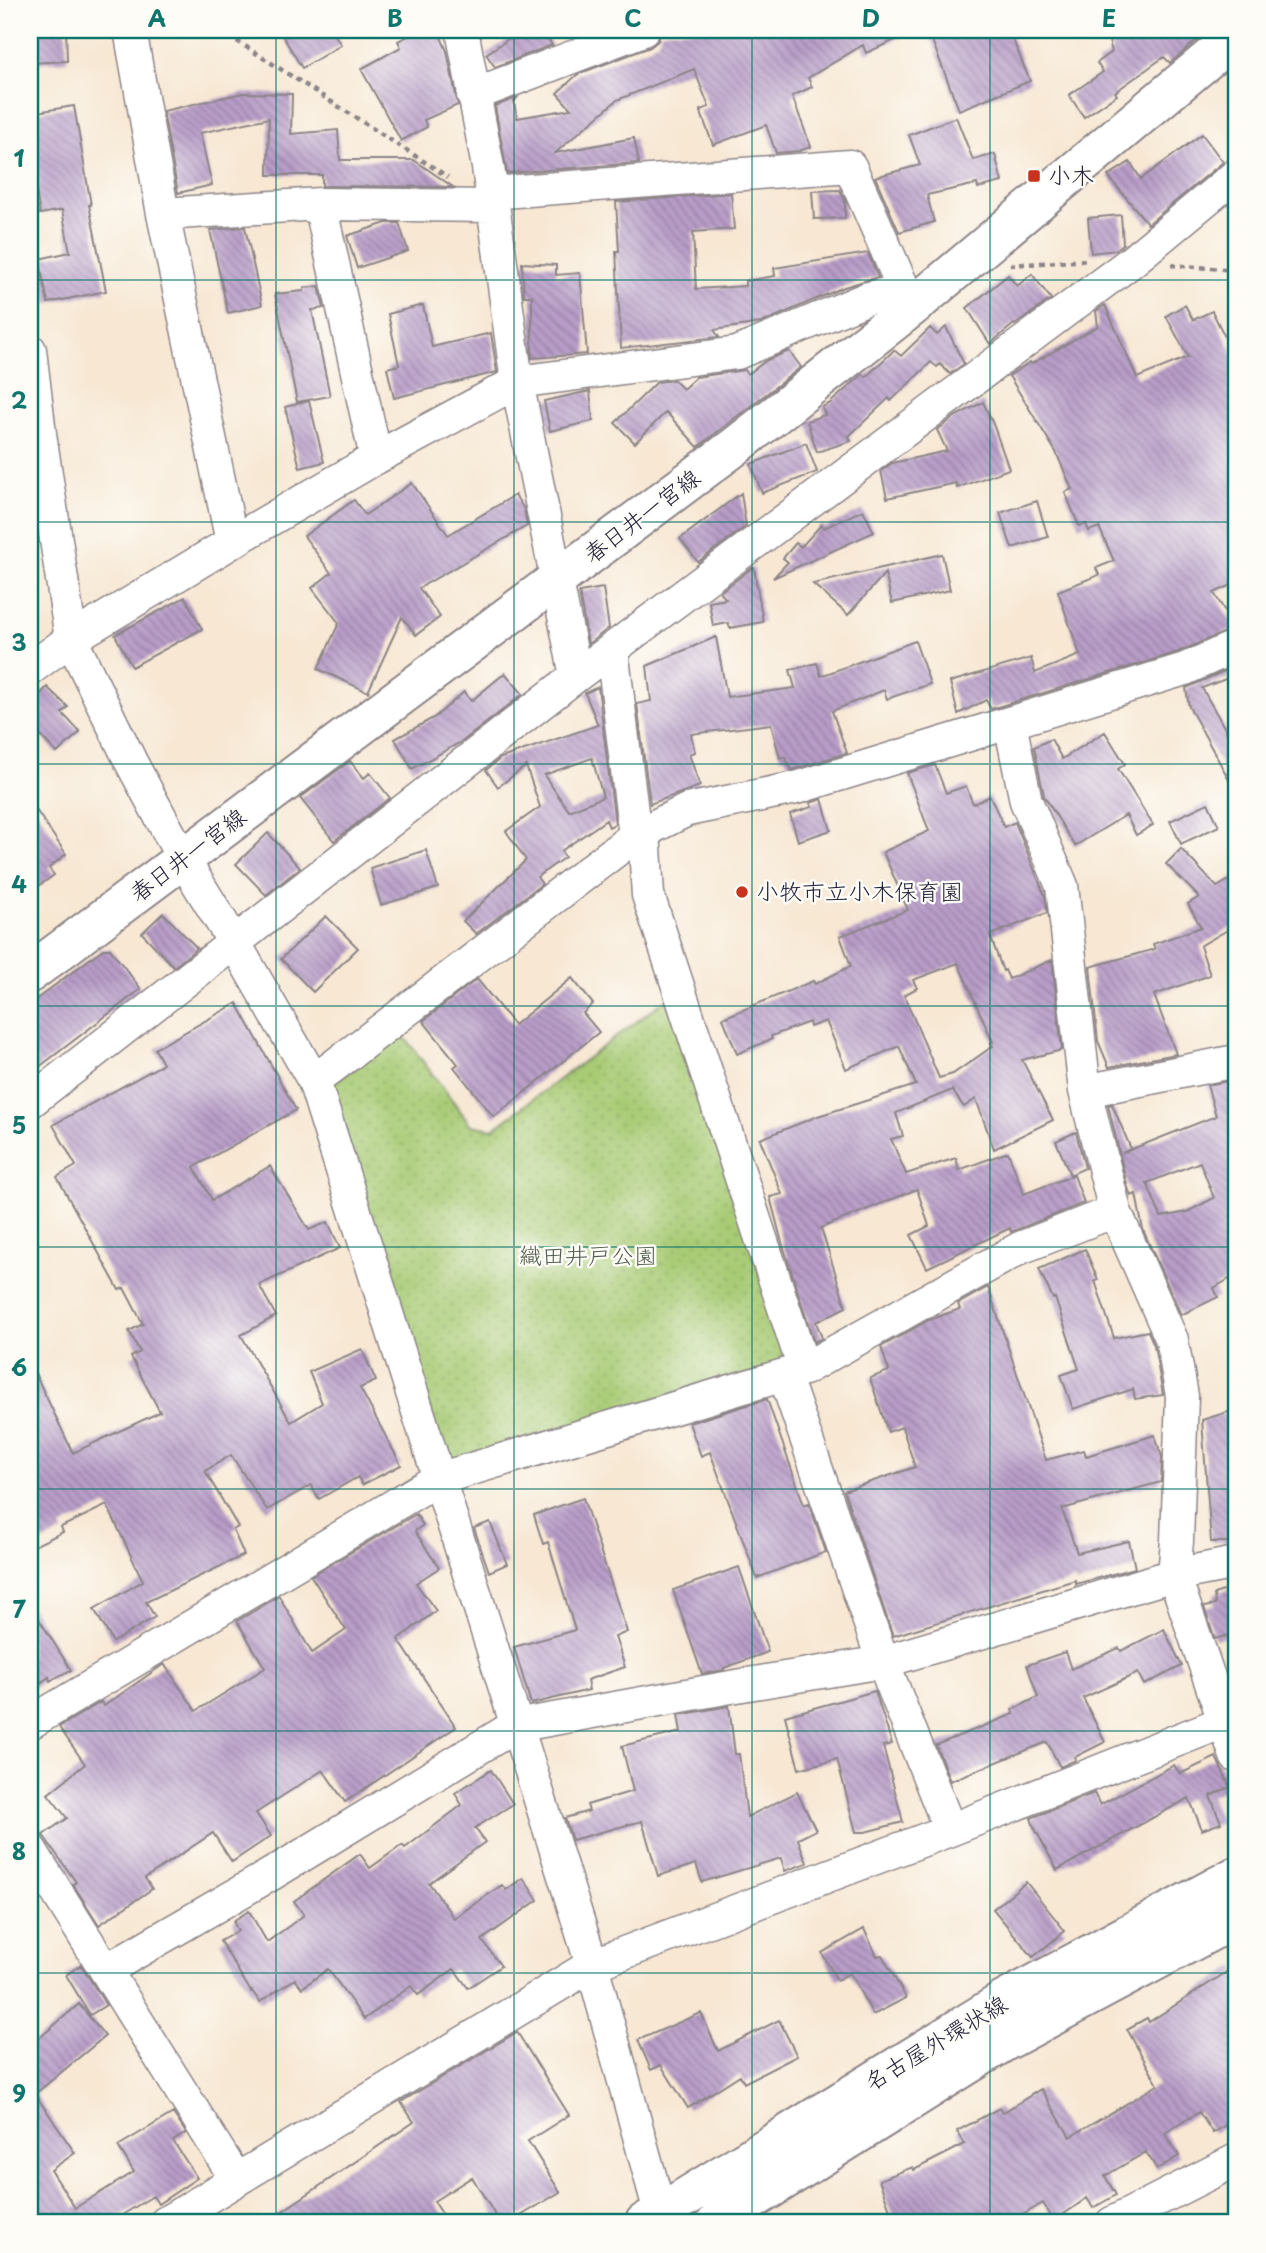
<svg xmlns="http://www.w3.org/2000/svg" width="1266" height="2253" viewBox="0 0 1266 2253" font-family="'Playpen Sans','Klee One',sans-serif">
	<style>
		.park { fill: url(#park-dots); stroke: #657658; stroke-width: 2 }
		.building { fill: url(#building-back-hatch); fill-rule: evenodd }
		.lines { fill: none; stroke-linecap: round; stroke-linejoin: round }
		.minor-casing { stroke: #8c8487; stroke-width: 35 }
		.major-casing { stroke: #8c8487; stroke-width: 42 }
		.path { stroke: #8c8487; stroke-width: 4.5; stroke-dasharray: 5 5; stroke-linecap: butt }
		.minor { stroke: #fff; stroke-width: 32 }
		.major { stroke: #fff; stroke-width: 38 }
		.grid { fill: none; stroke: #0f766e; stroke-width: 2; stroke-opacity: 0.55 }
		.poi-dot { fill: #c8321e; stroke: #fdfcf7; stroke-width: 2.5 }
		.labels { text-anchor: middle; stroke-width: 5; stroke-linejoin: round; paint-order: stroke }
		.poi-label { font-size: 23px; fill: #22223b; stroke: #fdfcf7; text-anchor: start }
		.street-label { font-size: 23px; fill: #22223b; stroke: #fdfcf7 }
		.park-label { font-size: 23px; fill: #515d4f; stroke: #fdfcf7 }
		.neatline { fill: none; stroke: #0f766e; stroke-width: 2.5 }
		.grid-label { font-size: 23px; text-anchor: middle; font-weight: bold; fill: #0f766e }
	</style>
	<defs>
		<pattern id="park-dots" width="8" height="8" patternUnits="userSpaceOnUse" patternTransform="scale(1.75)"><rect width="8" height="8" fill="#a8cb74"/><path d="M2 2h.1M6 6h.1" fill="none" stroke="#90ae65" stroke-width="1.8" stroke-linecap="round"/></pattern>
		<pattern id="building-back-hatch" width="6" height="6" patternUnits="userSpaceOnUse" patternTransform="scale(1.75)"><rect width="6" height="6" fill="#b89dc8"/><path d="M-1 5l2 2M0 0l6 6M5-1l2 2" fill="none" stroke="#9580a4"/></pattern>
	</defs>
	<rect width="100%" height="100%" fill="#fdfcf7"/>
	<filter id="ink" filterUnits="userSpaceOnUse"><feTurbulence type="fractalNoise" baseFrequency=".0143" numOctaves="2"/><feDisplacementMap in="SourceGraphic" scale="14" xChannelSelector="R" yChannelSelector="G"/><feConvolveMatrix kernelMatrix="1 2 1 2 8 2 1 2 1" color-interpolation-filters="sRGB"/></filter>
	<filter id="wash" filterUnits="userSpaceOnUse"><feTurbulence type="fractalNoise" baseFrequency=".00686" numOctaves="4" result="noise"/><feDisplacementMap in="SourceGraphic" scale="28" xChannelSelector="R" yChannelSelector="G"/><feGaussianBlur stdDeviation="1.57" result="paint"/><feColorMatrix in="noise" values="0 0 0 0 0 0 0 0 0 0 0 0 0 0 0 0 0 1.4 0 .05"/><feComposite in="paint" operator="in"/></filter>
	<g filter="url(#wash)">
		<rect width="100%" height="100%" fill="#f7e7d3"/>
		<!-- park -->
		<path class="park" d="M 668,998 L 790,1363 L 446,1462 L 326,1087 L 403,1035 L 471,1125 L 493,1129 Z"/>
		<g id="blocks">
			<!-- building -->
			<path class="building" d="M 30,30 L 66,30 L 67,61 L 30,63 Z
				M 279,30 L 332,30 L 341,45 L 302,68 Z
				M 420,30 L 438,30 L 447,51 L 458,105 L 424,120 L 427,127 L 401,141 L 361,69 L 401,47 L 398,41 Z
				M 522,30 L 542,30 L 552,45 L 495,67 L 486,54 Z
				M 668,30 L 918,30 L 866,53 L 863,45 L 808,78 L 812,87 L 792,96 L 811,147 L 799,151 L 776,153 L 766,125 L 713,145 L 700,110 L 709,107 L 694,69 L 617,100 L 555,153 L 634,138 L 639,163 L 507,173 L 495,106 L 517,98 L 514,102 L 517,118 L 571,109 L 557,93 L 578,74 L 650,47 L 658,41 L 661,32 Z
				M 928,30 L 1009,30 L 1030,81 L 959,110 Z
				M 1106,30 L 1187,30 L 1197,40 L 1170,63 L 1164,57 L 1115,92 L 1117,95 L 1084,117 L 1069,95 L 1103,72 L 1097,63 L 1112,52 Z
				M 243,93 L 292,94 L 291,134 L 338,130 L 340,160 L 414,160 L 453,187 L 322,186 L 322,175 L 268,175 L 269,118 L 200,133 L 212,185 L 178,193 L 163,111 Z
				M 74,106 L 91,205 L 89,205 L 106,291 L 48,303 L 39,259 L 70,252 L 62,210 L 40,214 L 30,155 L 30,113 Z
				M 956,117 L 973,160 L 995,154 L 1002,182 L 978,188 L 977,184 L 927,195 L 934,222 L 899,232 L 875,177 L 920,165 L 909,135 Z
				M 1202,134 L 1223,162 L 1148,224 L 1108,176 L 1130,162 L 1141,179 Z
				M 840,190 L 845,200 L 845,218 L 814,219 L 812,191 Z
				M 731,193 L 734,229 L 693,232 L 696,289 L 745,286 L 745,281 L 775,276 L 774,268 L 868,253 L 878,277 L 844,287 L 761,323 L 714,330 L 719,337 L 621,348 L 616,251 L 619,251 L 616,202 Z
				M 1121,215 L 1123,244 L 1116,250 L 1091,253 L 1088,218 Z
				M 386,223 L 399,223 L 408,251 L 357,268 L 347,236 Z
				M 245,227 L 262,305 L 228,313 L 210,230 Z
				M 522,263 L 556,265 L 556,275 L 580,273 L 587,354 L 532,358 L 532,296 L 524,296 Z
				M 1032,274 L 1051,299 L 1015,325 L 1014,324 L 990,344 L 967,308 L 1008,275 L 1017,286 Z
				M 319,286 L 324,308 L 312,310 L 330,396 L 297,402 L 275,294 L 304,291 L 304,288 Z
				M 423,305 L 432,347 L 491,333 L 497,372 L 394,398 L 387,368 L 399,365 L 388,314 Z
				M 1105,305 L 1137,378 L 1188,357 L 1166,316 L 1185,305 L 1193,320 L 1212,311 L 1236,359 L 1236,583 L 1214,593 L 1235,628 L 1178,652 L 991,709 L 986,700 L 958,714 L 950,682 L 1031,658 L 1035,673 L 1080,655 L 1058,591 L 1099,575 L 1096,568 L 1114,561 L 1099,527 L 1089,531 L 1086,524 L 1079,526 L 1065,492 L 1072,489 L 1056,452 L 1009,376 L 1030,362 L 1031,364 L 1098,326 L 1096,311 Z
				M 946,327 L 964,364 L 950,374 L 940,364 L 937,367 L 931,362 L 891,401 L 889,398 L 849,436 L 851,441 L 817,452 L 807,421 L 825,415 L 822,407 L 829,404 L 863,374 L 866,377 L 894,350 L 901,356 L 930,328 L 937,335 Z
				M 789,351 L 801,367 L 698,447 L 666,412 L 635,443 L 615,423 L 657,382 L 674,380 L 683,389 L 696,377 L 745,370 L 748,374 L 767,360 Z
				M 590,391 L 593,421 L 550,431 L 544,401 Z
				M 309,401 L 324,462 L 300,468 L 285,407 Z
				M 983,402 L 993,424 L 1009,469 L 957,488 L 956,483 L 887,498 L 881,471 L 892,463 L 947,451 L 937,430 L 956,416 Z
				M 806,443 L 817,472 L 762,493 L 751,464 Z
				M 412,483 L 448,535 L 515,495 L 524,509 L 527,526 L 419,588 L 440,617 L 416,635 L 402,617 L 368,692 L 318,669 L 339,623 L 312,588 L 331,573 L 304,536 L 354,500 L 365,515 Z
				M 741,493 L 746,526 L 698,562 L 680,539 Z
				M 1037,501 L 1048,537 L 1012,548 L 1000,513 Z
				M 863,510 L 874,532 L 773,578 L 788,562 L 783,558 L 796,543 L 801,547 L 821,525 L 824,528 Z
				M 942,554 L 950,590 L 892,603 L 885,573 L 848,615 L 813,584 Z
				M 752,568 L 754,568 L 763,622 L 730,628 L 728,623 L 713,626 L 709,602 L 726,599 L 720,592 Z
				M 603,588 L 609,628 L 588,644 L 579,592 Z
				M 185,597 L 202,629 L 132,667 L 115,635 Z
				M 716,637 L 727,697 L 795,688 L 790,670 L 817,663 L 821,676 L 915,641 L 930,684 L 887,699 L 884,690 L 832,711 L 847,753 L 792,770 L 785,757 L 780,758 L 771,724 L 691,734 L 695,752 L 689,754 L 700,786 L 650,804 L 637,704 L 651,701 L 647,666 Z
				M 1236,666 L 1236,675 L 1202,688 L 1236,748 L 1236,792 L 1189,707 L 1186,688 Z
				M 505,673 L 523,694 L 463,741 L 412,769 L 395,739 L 435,717 L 464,692 L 471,701 Z
				M 47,687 L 68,707 L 62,713 L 80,732 L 57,753 L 40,735 L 30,744 L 30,706 Z
				M 598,687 L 615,824 L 609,827 L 606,820 L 561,851 L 565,857 L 537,877 L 542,884 L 476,934 L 463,921 L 526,860 L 506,831 L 540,807 L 526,766 L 498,787 L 486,770 L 501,758 L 598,725 L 585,693 ZM 592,758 L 603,797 L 569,811 L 544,775 Z
				M 1105,732 L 1125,764 L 1118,769 L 1153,825 L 1136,835 L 1126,815 L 1075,846 L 1044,796 L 1034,747 L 1051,739 L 1062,759 Z
				M 350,761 L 364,778 L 370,773 L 390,798 L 334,841 L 300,798 Z
				M 935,765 L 946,793 L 966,786 L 973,804 L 990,796 L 1004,827 L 1015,822 L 1045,896 L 1047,913 L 990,935 L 1003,971 L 1005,970 L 1009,979 L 1052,960 L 1062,1050 L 1022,1060 L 1053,1120 L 994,1149 L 976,1099 L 964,1107 L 952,1090 L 896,1113 L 903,1136 L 891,1139 L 906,1174 L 956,1158 L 959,1170 L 1008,1152 L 1024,1194 L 1074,1175 L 1084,1203 L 1011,1232 L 1010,1228 L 927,1268 L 911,1235 L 929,1226 L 917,1189 L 821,1228 L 846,1307 L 816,1322 L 822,1338 L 814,1342 L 781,1239 L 770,1197 L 782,1194 L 760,1139 L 818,1116 L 916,1085 L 899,1046 L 846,1069 L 826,1021 L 810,1027 L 809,1022 L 771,1036 L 772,1039 L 737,1054 L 723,1018 L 813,981 L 815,984 L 851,966 L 840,936 L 908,910 L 883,852 L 929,831 L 907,773 ZM 958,963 L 993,1042 L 991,1043 L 993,1046 L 953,1074 L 939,1078 L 904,995 L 917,988 L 913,980 Z
				M 822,799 L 831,830 L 798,841 L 790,814 L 812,807 L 810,803 Z
				M 30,801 L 66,854 L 49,868 L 54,875 L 30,892 Z
				M 1208,803 L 1219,826 L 1181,844 L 1170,821 Z
				M 268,833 L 300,868 L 266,895 L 236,864 Z
				M 1181,849 L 1217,887 L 1236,876 L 1236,925 L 1200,946 L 1210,975 L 1154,995 L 1176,1054 L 1109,1067 L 1098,1041 L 1090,967 L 1155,949 L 1153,944 L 1201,927 L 1188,904 L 1199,897 L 1166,864 Z
				M 426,850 L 438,888 L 381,905 L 370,868 Z
				M 163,913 L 197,948 L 174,967 L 142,933 Z
				M 326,916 L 358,948 L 313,992 L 281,959 Z
				M 103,949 L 110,949 L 141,989 L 30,1074 L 30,1004 Z
				M 572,978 L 593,1004 L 583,1013 L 599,1032 L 494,1117 L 454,1067 L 458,1064 L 423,1021 L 477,979 L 514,1025 Z
				M 237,1003 L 296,1110 L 194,1167 L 212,1200 L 270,1166 L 309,1230 L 328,1222 L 340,1248 L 259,1285 L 276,1316 L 241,1335 L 291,1422 L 322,1403 L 309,1372 L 362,1349 L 376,1381 L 360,1388 L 401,1465 L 362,1485 L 358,1477 L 319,1499 L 311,1485 L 267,1510 L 231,1455 L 205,1471 L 238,1527 L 233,1530 L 244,1555 L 146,1602 L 155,1617 L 113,1642 L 94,1609 L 143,1581 L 107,1505 L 61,1527 L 63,1532 L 30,1548 L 30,1363 L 73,1453 L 160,1412 L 131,1357 L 140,1352 L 129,1331 L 143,1324 L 124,1288 L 119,1290 L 57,1177 L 76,1166 L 53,1125 L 163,1064 L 155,1049 Z
				M 1229,1081 L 1236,1105 L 1236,1275 L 1214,1288 L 1218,1297 L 1181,1315 L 1143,1230 L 1136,1194 L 1131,1196 L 1127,1185 L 1108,1105 L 1112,1104 L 1131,1149 L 1122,1153 L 1216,1116 L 1207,1085 ZM 1200,1162 L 1214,1198 L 1187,1212 L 1161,1217 L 1147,1183 Z
				M 1076,1132 L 1085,1168 L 1070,1175 L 1056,1141 Z
				M 1085,1249 L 1098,1280 L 1095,1281 L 1114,1338 L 1148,1331 L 1154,1345 L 1163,1395 L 1135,1399 L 1133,1389 L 1073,1409 L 1061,1375 L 1079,1369 L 1055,1298 L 1053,1299 L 1039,1269 Z
				M 988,1287 L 1046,1460 L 1084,1450 L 1086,1456 L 1155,1435 L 1162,1457 L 1161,1482 L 1062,1509 L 1077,1553 L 1129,1541 L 1135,1568 L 1076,1584 L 1075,1580 L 893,1636 L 844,1491 L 915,1467 L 902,1427 L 888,1432 L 870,1378 L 889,1371 L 881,1347 L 929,1320 L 960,1309 L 958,1304 Z
				M 767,1399 L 804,1505 L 809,1503 L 826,1552 L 757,1578 L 710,1452 L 701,1456 L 689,1423 Z
				M 1231,1411 L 1236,1482 L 1236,1542 L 1211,1542 L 1202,1420 Z
				M 583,1498 L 627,1632 L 615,1637 L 625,1667 L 587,1680 L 589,1690 L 531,1704 L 514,1647 L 575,1630 L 548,1542 L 543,1544 L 534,1515 Z
				M 416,1514 L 423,1525 L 415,1531 L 439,1568 L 416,1583 L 436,1611 L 398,1639 L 456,1727 L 345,1802 L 323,1770 L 256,1813 L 271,1836 L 232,1862 L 213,1833 L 145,1878 L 152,1889 L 99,1925 L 73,1884 L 76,1882 L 43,1835 L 67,1818 L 48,1794 L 85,1764 L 59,1727 L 101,1702 L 104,1706 L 164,1664 L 196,1711 L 265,1668 L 237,1621 L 279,1596 L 312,1653 L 346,1630 L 311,1576 Z
				M 490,1522 L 507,1564 L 489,1572 L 474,1528 Z
				M 739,1567 L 768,1652 L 724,1668 L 724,1670 L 702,1674 L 673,1590 Z
				M 1232,1588 L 1236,1600 L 1236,1633 L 1215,1639 L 1204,1607 L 1215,1605 L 1214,1594 Z
				M 30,1605 L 71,1670 L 50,1681 L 49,1677 L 30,1690 Z
				M 1164,1629 L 1182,1666 L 1144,1685 L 1138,1673 L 1083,1698 L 1105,1742 L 1075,1757 L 1076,1760 L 1060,1767 L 1047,1742 L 950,1781 L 936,1745 L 1014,1714 L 1012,1710 L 1038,1697 L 1027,1665 L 1065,1652 L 1071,1669 L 1119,1648 L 1121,1651 Z
				M 875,1691 L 892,1744 L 883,1746 L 903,1822 L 865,1832 L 856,1832 L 837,1759 L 799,1769 L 785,1716 Z
				M 729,1706 L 735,1754 L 739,1754 L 747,1817 L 797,1792 L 816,1830 L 798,1839 L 807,1863 L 785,1871 L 781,1858 L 702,1882 L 696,1864 L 658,1876 L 642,1821 L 572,1840 L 565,1818 L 589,1811 L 587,1805 L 633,1791 L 622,1746 L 681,1732 L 678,1715 Z
				M 1216,1757 L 1230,1787 L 1210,1796 L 1221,1823 L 1202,1830 L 1189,1798 L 1057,1870 L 1034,1827 L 1031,1818 L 1094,1793 L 1100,1805 L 1174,1765 L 1180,1774 Z
				M 491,1770 L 513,1804 L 475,1828 L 485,1842 L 429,1883 L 454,1918 L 502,1885 L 506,1890 L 523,1878 L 538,1900 L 482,1940 L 501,1966 L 468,1988 L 454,1969 L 418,1995 L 411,1986 L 364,2019 L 328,1969 L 302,1988 L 295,1979 L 260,2002 L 252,1991 L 251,1992 L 220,1941 L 238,1931 L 233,1921 L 249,1911 L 267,1942 L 304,1915 L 294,1901 L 360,1854 L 370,1868 L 402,1845 L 405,1848 L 462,1805 L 455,1793 Z
				M 1026,1882 L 1065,1931 L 1033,1957 L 993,1909 Z
				M 864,1929 L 877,1956 L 882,1955 L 906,1998 L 873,2015 L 850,1973 L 837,1980 L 822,1953 Z
				M 81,1965 L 106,2005 L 90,2015 L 66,1975 Z
				M 1236,1966 L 1236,2118 L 1213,2133 L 1199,2112 L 1165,2133 L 1179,2156 L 1157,2169 L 1146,2152 L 1105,2176 L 1116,2195 L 1093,2208 L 1087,2198 L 1054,2221 L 1043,2203 L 1009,2223 L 895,2223 L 879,2180 L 913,2167 L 914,2170 L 965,2144 L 957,2131 L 999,2108 L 1002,2113 L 1041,2089 L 1070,2137 L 1158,2085 L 1127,2029 L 1147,2018 L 1149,2022 Z
				M 79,2004 L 105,2036 L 35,2094 L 75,2153 L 51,2170 L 75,2208 L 134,2172 L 118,2146 L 173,2113 L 186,2133 L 173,2141 L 197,2178 L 158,2204 L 153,2196 L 109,2223 L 30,2223 L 30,2046 Z
				M 701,2013 L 718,2051 L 779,2020 L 797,2056 L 744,2083 L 740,2075 L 688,2108 L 661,2065 L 651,2070 L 638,2040 Z
				M 517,2032 L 569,2115 L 528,2141 L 560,2192 L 509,2223 L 500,2223 L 472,2177 L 434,2201 L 448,2223 L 265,2223 L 414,2122 L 401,2102 Z"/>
		</g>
	</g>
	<g filter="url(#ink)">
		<use href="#blocks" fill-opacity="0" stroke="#8c8487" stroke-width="2"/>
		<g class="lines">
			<!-- minor casing -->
			<g class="minor-casing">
				<path id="minor" d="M 130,30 L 163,214 L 232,542
					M 462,30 L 488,167 L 517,382 L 576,676
					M 473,95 L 643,30
					M 491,193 L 850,166 L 904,290
					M 320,204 L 376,458
					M 163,214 L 320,204 L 493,206
					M 30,350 L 40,434 L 71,639 L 131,762 L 183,859 L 234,942 L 314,1081 L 592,1965 L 663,2223
					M 612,649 L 635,836
					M 30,669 L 71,639 L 232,542 L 376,458 L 517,382 L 737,353 L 868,298 L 904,290 L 917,303
					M 1010,723 L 1026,801 L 1062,886 L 1085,1091 L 1115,1211 L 1172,1340 L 1182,1396 L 1177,1541 L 1174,1575 L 1236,1756
					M 644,831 L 648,895 L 804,1369
					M 314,1081 L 635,836 L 687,810 L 796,788 L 1185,669 L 1236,646
					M 1085,1091 L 1236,1061
					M 30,1102 L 576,676 L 1131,262 L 1236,175
					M 785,1377 L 883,1662 L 950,1830
					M 30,1723 L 438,1479 L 804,1369 L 1020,1248 L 1115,1211
					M 30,1849 L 236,2179
					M 106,1970 L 275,1872 L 515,1726 L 742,1685 L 883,1662 L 1174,1575 L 1236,1563
					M 165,2223 L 592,1965 L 950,1830 L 1236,1717
					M 1112,2223 L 1236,2160"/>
			</g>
			<!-- major casing -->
			<g class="major-casing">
				<path id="major" d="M 30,973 L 737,445 L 917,303 L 1236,36
					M 644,2223 L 1003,2001 L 1236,1876
					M 716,2223 L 1004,2042 L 1236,1918"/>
			</g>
			<!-- path -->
			<path class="path" d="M 220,30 L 448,177
				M 1010,265 L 1089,260
				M 1171,265 L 1236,270"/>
			<!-- minor -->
			<use href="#minor" class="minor"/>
			<!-- major -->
			<use href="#major" class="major"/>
		</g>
	</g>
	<!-- grid -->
	<path class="grid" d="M 276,30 L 276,2223M 514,30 L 514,2223M 752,30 L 752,2223M 990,30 L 990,2223M 30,280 L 1236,280M 30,522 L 1236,522M 30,764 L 1236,764M 30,1006 L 1236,1006M 30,1247 L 1236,1247M 30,1489 L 1236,1489M 30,1731 L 1236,1731M 30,1973 L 1236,1973"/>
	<!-- markers -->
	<g class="poi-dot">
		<rect x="1027" y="169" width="14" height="14" rx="3.5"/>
		<circle cx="742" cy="892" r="7"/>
	</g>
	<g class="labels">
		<!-- poi labels -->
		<g class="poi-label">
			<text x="1048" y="184">小木</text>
			<text x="756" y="900">小牧市立小木保育園</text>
		</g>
		<!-- street labels -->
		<g class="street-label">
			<text transform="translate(642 516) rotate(-37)" y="8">春日井一宮線</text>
			<text transform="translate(188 855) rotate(-37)" y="8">春日井一宮線</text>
			<text transform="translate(936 2043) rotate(-31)" y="8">名古屋外環状線</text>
		</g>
		<!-- park labels -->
		<g class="park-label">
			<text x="588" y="1264">織田井戸公園</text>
		</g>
	</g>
	<!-- margin -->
	<rect width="1266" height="2253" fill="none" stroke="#fdfcf7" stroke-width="77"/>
	<rect x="38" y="38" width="1190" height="2176" class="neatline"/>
	<g class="grid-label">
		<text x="157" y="27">A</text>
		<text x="395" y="27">B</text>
		<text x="633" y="27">C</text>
		<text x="871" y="27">D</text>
		<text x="1109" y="27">E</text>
		<text x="19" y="167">1</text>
		<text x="19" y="409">2</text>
		<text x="19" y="651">3</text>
		<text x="19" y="893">4</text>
		<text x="19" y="1134">5</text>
		<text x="19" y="1376">6</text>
		<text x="19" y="1618">7</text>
		<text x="19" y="1860">8</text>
		<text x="19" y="2102">9</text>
	</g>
</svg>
